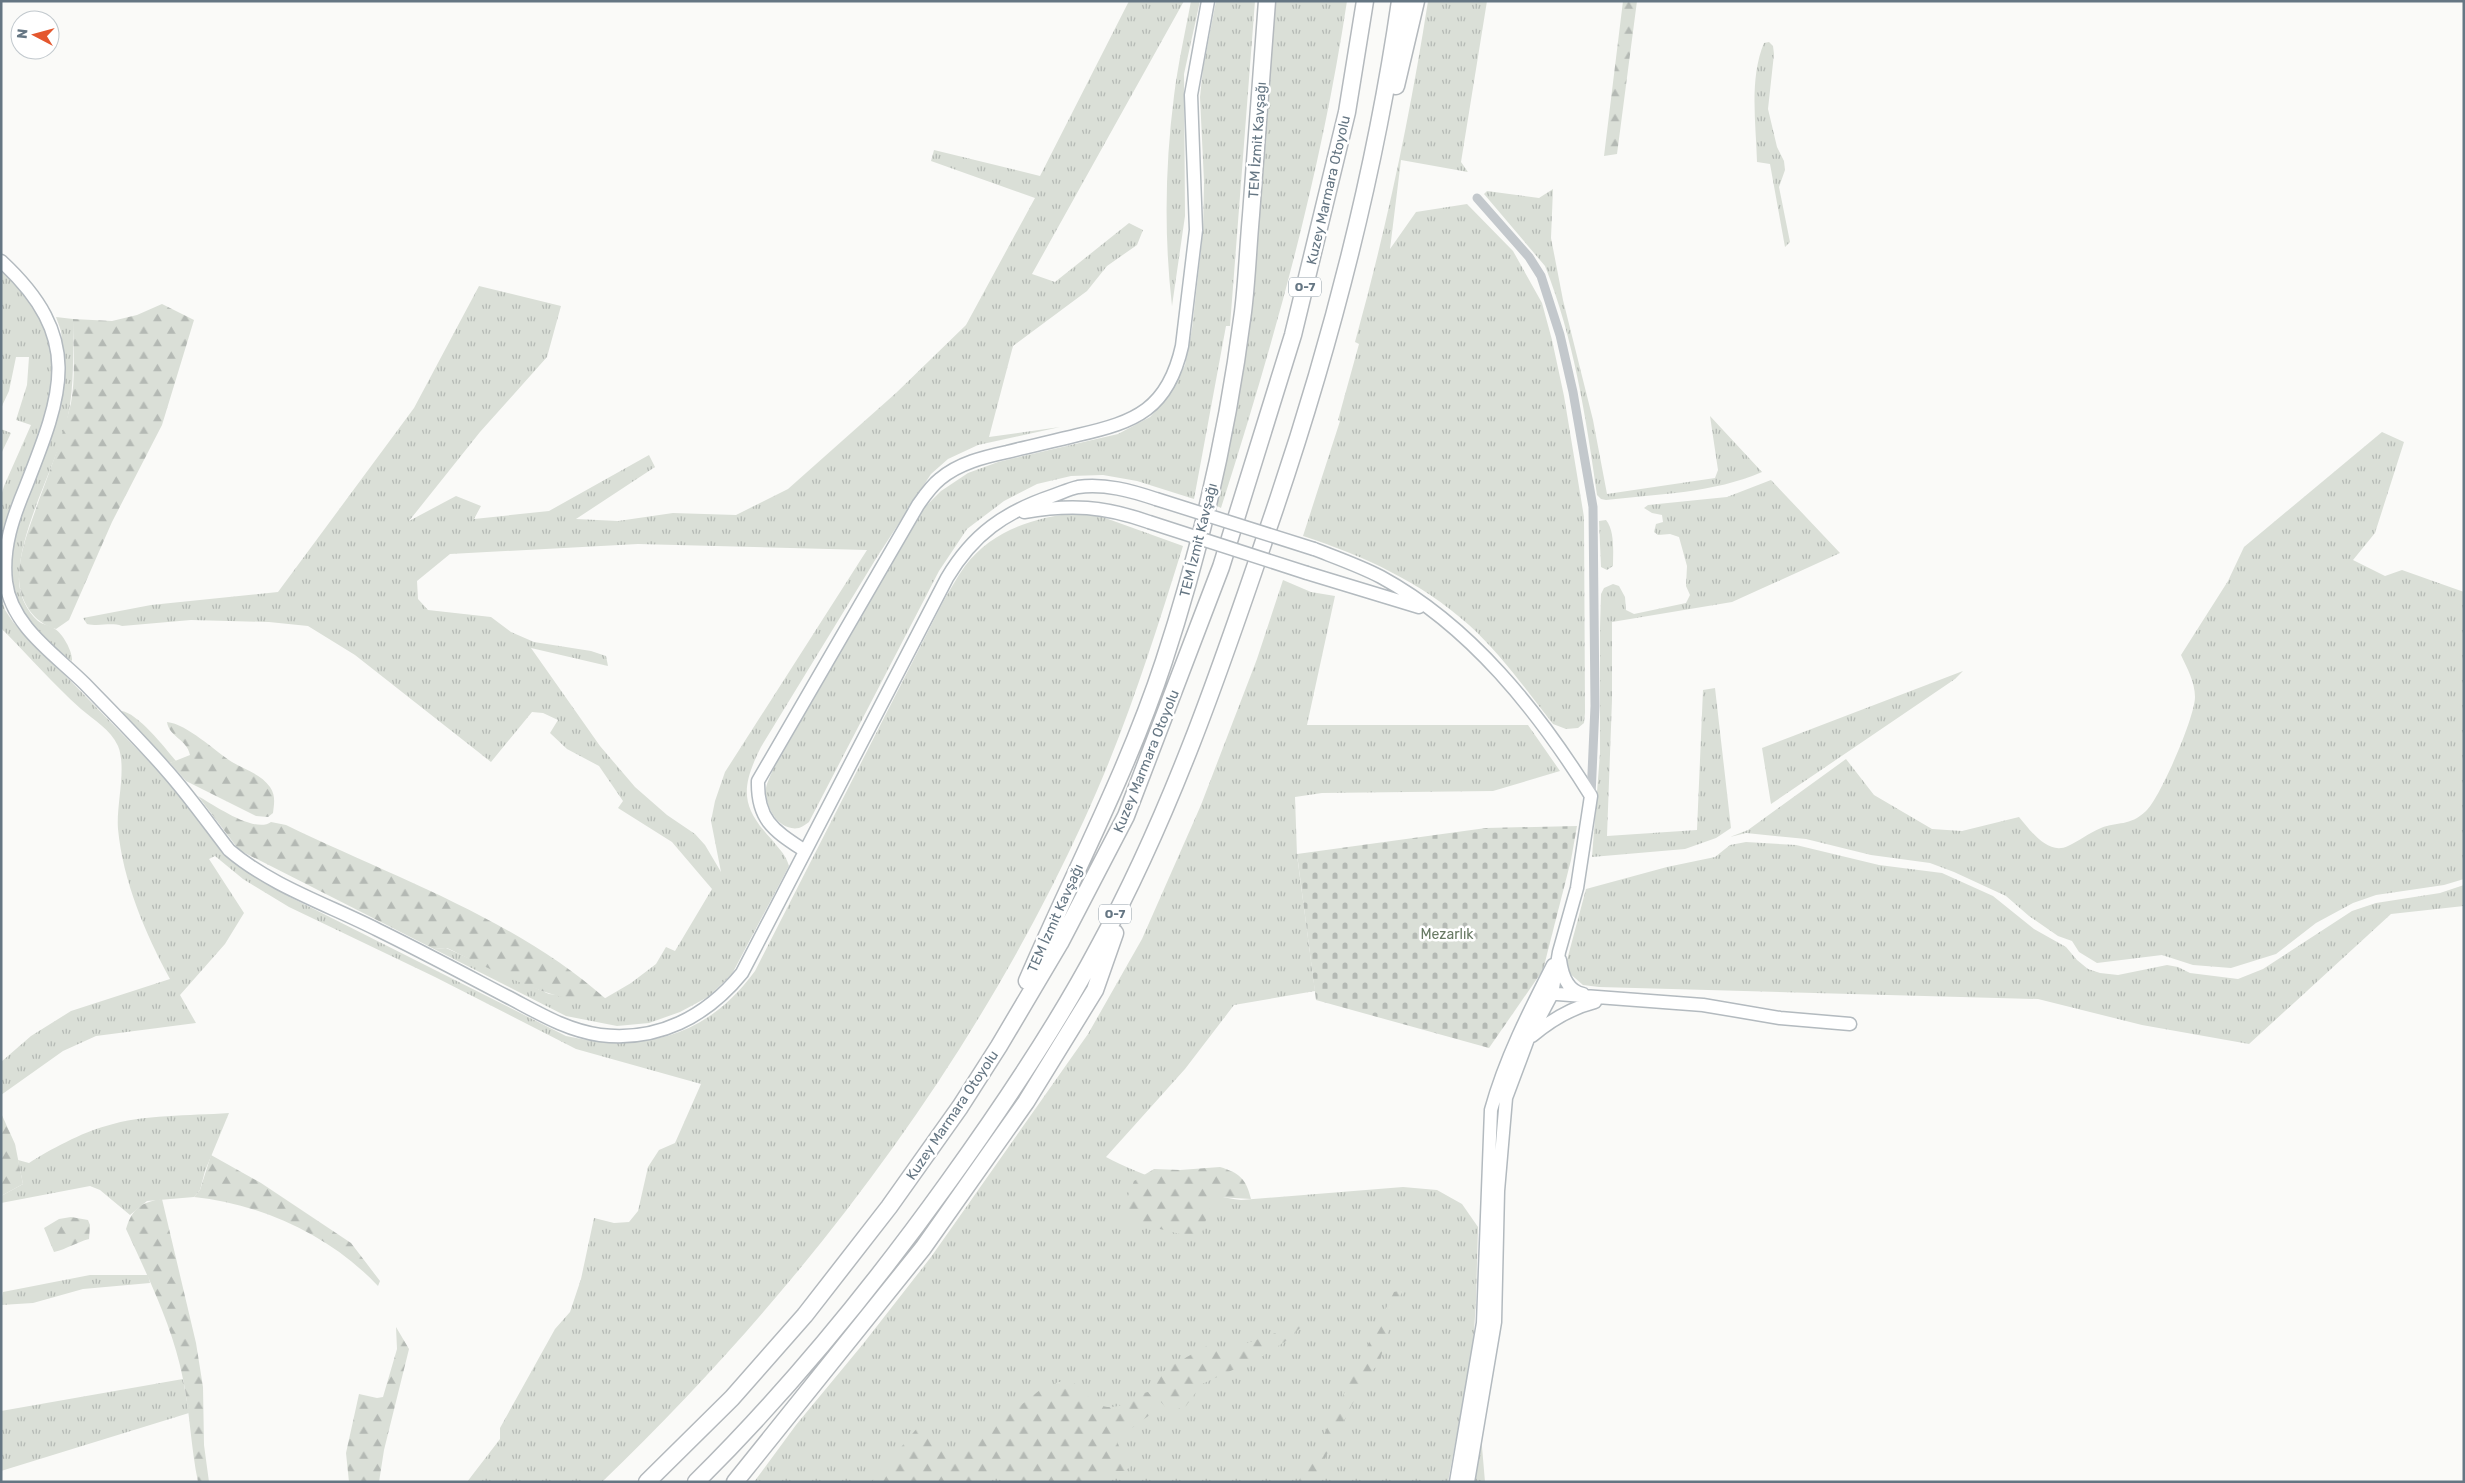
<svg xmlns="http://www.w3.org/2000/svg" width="2465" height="1483" viewBox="0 0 2465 1483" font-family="Rubik,sans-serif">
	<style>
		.grass { fill: url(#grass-tufts); fill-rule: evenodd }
		.forest { fill: url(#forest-firs) }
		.cemetery { fill: url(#cemetery-stones) }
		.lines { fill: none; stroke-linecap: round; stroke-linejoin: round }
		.secondary-casing { stroke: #b3babf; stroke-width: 15 }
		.highway-casing { stroke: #b4b9bd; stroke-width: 19 }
		.street { stroke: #c3c8cc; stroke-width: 9 }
		.secondary { stroke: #fff; stroke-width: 12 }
		.highway { stroke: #fff; stroke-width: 16 }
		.secondary-bridge-casing { stroke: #b3babf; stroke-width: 15; stroke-linecap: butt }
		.secondary-bridge { stroke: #fff; stroke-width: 12 }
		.labels { text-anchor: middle; stroke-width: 5; stroke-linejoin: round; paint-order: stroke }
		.shield { fill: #fff; stroke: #939fa8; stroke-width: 1 }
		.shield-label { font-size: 12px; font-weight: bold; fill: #657683 }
		.street-label { font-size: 14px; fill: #657683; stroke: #fff }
		.park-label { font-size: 14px; fill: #687a64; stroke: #fff }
	</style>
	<defs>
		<pattern id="grass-tufts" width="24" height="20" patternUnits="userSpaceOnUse" patternTransform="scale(1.25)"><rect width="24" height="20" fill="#dadfd7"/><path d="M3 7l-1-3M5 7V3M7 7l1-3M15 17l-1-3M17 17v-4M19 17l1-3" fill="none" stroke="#b4b9b4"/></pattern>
		<pattern id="forest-firs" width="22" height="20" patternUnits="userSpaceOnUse" patternTransform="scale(1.25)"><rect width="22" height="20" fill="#dadfd7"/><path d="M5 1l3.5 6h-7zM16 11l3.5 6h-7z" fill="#b4b9b4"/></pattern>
		<pattern id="cemetery-stones" width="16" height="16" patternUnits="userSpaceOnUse" patternTransform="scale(1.25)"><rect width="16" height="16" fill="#dadfd7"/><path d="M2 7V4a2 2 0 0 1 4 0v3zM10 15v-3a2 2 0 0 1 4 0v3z" fill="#b4b9b4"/></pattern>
	</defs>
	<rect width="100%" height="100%" fill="#fafaf8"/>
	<!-- grass -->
	<path class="grass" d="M 1129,1 L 1184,1 L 1032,274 L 1055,282 L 1129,223 L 1143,230 L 1137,245 L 1107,266 L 1087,291 L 1013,346 L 989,437 L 1060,427 L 978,445 L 948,459 L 931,474 L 877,557 L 761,747 C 740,789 741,807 773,841 C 780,850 786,855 789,866 L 732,974 L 708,997 L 680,1012 L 649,1023 L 617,1026 L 566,1016 L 434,949 L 446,948 L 549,994 L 602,1000 L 631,983 L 656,964 L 666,947 L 675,951 L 712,889 L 672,842 L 618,808 L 623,801 L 599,766 L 567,749 L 550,733 L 558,720 L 543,713 L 532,712 L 491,762 L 355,655 L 308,626 L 269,622 L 191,620 L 122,626 C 110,622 100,627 87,624 L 83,618 L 151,605 L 278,592 L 414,408 L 479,286 L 561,306 L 547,357 L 480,432 L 409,521 L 456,496 L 481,506 L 474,519 L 549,511 L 649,455 L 655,467 L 576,519 L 618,521 L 673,513 L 736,515 L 788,489 L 896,393 L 966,325 L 1035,198 L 931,161 L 934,150 L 1040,176 ZM 638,544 L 867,550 L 725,772 L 715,801 L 711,821 L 721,872 L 705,845 L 695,834 L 667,815 L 635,787 L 600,746 L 531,648 L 608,666 L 606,656 L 591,651 L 534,642 L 511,632 L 491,617 L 428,610 L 418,599 L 417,581 L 450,554 Z
		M 1191,1 L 1200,1 L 1184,74 L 1185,216 L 1172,306 C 1164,236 1165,166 1174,96 C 1178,64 1185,33 1191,1 Z
		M 1216,1 L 1255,1 L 1230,326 L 1226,326 L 1194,499 L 1137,481 L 1103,475 L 1071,476 L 1037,484 L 1004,501 L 967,529 L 939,571 L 809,822 C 806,824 802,827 799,828 C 778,832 764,805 766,788 C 767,782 771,775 773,769 L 924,508 L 941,491 L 968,473 L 998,462 L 1118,434 L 1150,417 L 1169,396 L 1185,365 L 1192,329 L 1203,231 L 1204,182 L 1200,97 L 1203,69 Z
		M 1275,1 L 1347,1 C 1321,174 1274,342 1221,508 L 1217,506 L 1239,395 L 1248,333 L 1257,253 Z
		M 1428,1 L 1487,1 L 1461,162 L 1468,172 L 1401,160 L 1390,249 L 1416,212 L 1467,204 L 1513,251 L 1542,303 L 1552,340 L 1564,396 L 1584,517 L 1585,713 L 1584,723 L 1578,728 L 1566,729 L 1553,724 C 1527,691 1501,654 1469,625 C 1421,582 1364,556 1303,536 L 1340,421 L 1338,420 L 1359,344 L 1355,342 C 1386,230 1410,117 1428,1 Z
		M 1769,42 L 1773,46 L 1774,54 L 1768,109 L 1777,147 L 1784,161 L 1785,170 L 1779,187 L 1790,242 L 1785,247 L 1770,164 L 1757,162 C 1756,123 1749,79 1764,43 Z
		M 1553,189 L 1551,238 L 1563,300 L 1593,420 L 1607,494 L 1715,478 L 1718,470 L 1710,416 L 1762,472 C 1714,493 1658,494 1606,500 L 1601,499 L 1597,495 C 1586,418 1574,339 1545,266 L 1484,194 L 1487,191 L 1539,198 Z
		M 1,270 C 12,281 27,293 35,306 C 80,387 23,461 1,539 L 1,496 L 4,486 L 31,425 L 16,420 L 27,385 L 29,357 L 16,357 L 9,391 L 1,408 Z
		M 56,317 L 73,319 C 73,357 75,395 64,432 C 50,476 20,532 19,577 C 18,592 26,611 38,621 C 43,625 50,625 55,629 C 63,634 73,652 72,661 C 63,656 56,648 48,641 C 10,606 8,579 15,530 L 64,363 L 61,331 Z
		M 1,429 L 11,433 L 1,454 Z
		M 2382,432 L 2404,442 L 2375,533 L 2353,560 L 2385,576 L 2402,570 L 2464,592 L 2464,879 L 2444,885 L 2376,895 L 2353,903 L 2316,923 L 2276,954 L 2231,968 L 2193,965 L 2162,955 L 2097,963 L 2079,952 L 2072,941 L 2058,936 L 2029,916 L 2006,896 L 1954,872 L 1930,863 L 1871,855 L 1806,839 L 1746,833 L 1730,837 L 1748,830 L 1846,759 L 1874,795 L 1932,829 L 1962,831 L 2019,817 C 2030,830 2048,856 2068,846 C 2079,841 2089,833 2101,828 C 2118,821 2129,827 2146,811 C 2160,798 2195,717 2195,697 C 2195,682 2187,668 2181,655 L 2228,581 L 2244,547 Z
		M 1771,480 L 1840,553 L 1732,602 L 1612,622 L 1612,700 L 1607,836 L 1697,830 L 1703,690 L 1715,688 L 1731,828 L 1716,838 L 1685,849 L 1592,857 L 1600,753 L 1600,628 L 1601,594 L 1604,588 L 1613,584 L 1619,586 L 1625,597 L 1626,610 L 1634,614 L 1686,603 L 1690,595 L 1686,586 L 1687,566 L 1679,537 L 1670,534 L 1658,535 L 1654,532 L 1656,524 L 1663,522 L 1662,515 L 1652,513 L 1644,508 L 1648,505 L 1727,497 Z
		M 1077,513 L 1097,515 L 1183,546 C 1154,639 1125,731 1084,820 C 969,1071 800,1291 602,1482 L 467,1482 L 500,1439 L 500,1428 L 555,1329 L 570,1312 L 581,1279 L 594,1218 L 614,1223 L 629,1222 L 638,1211 L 648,1167 L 659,1150 L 675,1143 L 701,1084 L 576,1049 L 435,977 L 289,907 L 243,879 L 215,856 L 209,859 L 244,913 L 225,944 L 180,995 L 196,1023 L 96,1036 L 63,1051 L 1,1095 L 1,1062 L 31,1036 L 71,1011 L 170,979 C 145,933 123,881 118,829 C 116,805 127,768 118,746 C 110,729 95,721 81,709 C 53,684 28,655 1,628 L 1,596 L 5,610 L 13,622 L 177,790 L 214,842 L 230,859 L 288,896 L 566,1036 C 644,1053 707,1037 755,971 L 943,602 C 950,590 957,577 965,566 C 992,530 1035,517 1077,513 Z
		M 1606,520 C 1615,531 1613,552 1613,566 L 1607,570 L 1601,567 L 1599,521 Z
		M 1283,580 L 1311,592 L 1335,596 L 1307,725 L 1528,725 L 1560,771 L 1493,791 L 1322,793 L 1295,797 L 1297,855 L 1315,991 L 1234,1005 L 1185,1069 L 1106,1157 C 1140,1176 1202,1195 1241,1200 L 1403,1187 L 1437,1190 L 1462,1204 L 1478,1227 L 1476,1300 L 1473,1348 L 1448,1482 L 754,1482 L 796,1425 L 863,1344 L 931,1257 L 1088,1034 L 1142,939 L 1201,805 L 1257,659 Z
		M 1963,671 L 1955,679 L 1771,804 L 1762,748 Z
		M 121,711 C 137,712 165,748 176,761 L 170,763 Z
		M 1746,842 L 1796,845 L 1879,865 L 1942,873 L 1993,896 L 2034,929 L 2066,947 L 2077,960 L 2088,969 L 2100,973 L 2118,975 L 2167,965 L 2178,967 L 2190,973 L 2238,979 L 2263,969 L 2352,911 L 2376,903 L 2440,893 L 2464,885 L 2464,906 L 2391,914 L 2249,1044 L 2142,1025 L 2038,999 L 1599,987 L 1583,985 L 1568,972 L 1567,960 L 1586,889 L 1667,867 L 1715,857 L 1730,845 Z
		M 229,1113 L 205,1171 L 200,1190 L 194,1197 L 147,1201 L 130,1215 L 100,1190 L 90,1186 L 1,1203 L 1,1196 L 23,1184 L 18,1160 L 29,1163 C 49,1150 83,1132 106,1126 C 144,1114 189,1116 229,1113 Z
		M 90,1275 L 148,1275 L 150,1283 L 83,1289 L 33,1303 L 1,1305 L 3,1292 Z
		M 183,1379 L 189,1413 L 1,1471 L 1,1411 Z
		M 1481,1435 L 1485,1482 L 1468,1482 Z"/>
	<!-- forest -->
	<path class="forest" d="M 1623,1 L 1637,1 L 1617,154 L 1604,156 Z
		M 162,304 L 194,320 L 162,425 L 112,522 L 69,620 L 56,629 C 33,623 19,600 19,577 C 19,551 31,524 39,500 C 51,468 63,436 71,403 C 76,376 73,346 73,319 L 112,321 L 137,315 Z
		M 167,722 C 187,724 215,751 232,762 C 245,770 261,774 270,787 C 276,796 274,804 273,813 L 268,817 L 256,816 L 186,781 L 170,763 L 190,755 C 187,739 169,737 167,722 Z
		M 198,796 C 214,805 255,834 271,822 L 286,825 C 395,878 514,918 606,999 C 568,1012 483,965 447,948 L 434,949 L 239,850 Z
		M 1,1113 L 15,1144 L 23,1184 L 1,1196 Z
		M 211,1155 L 261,1183 L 351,1243 L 380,1281 L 378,1286 C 331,1236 262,1204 194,1197 L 200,1190 Z
		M 1220,1167 C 1239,1173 1246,1178 1251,1199 L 1218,1197 L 1209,1210 L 1200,1239 L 1144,1225 L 1125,1225 L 1126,1201 L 1134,1181 L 1154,1169 L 1180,1170 Z
		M 162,1199 L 196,1343 L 203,1387 L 204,1445 L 209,1482 L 198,1482 C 191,1448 190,1413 183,1379 C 173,1327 148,1277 126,1229 C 132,1209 141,1202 162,1199 Z
		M 71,1217 L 88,1220 L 90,1225 L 89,1239 C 77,1242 67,1249 54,1252 L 44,1228 L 59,1219 Z
		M 1403,1290 L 1391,1317 L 1380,1361 L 1362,1385 L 1313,1482 L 1298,1482 L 1316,1451 L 1394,1292 Z
		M 1306,1322 L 1289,1339 L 1261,1357 L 1202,1384 L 1186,1406 L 1170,1412 L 1150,1390 L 1149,1384 L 1169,1367 L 1210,1344 L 1225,1351 Z
		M 396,1327 L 409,1349 L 384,1450 L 379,1482 L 349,1482 L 346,1453 L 359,1394 L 377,1398 L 383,1397 L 397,1349 Z
		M 1058,1382 L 1073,1382 C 1091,1398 1099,1415 1127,1403 C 1135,1400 1139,1393 1148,1392 L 1154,1400 L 1151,1414 L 1117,1439 C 1119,1453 1128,1454 1131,1466 L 1125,1471 L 1110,1471 L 1099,1482 L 1025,1482 L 992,1475 L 988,1482 L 872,1482 L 918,1427 L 951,1460 L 1040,1390 Z"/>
	<!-- cemetery -->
	<path class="cemetery" d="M 1577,826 L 1571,860 L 1543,970 L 1489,1048 L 1316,1000 L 1297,854 L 1486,828 Z"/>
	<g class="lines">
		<!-- secondary casing -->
		<g class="secondary-casing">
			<path id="secondary" d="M 1,261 C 84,338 63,392 26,486 C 13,517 2,548 6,582 C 11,626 56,655 85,684 C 113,713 142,742 168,772 C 190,797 209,824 229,850 C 271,886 329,905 378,930 C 421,951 464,974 506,996 C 537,1012 565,1030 600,1035 C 658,1042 706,1017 742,973 L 947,578 C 973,534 1005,512 1052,496 C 1061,493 1069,489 1078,487 C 1104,483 1132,491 1156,499
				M 1024,512 C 1071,504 1104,506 1149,522
				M 1314,549 C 1337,558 1360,566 1381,577 C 1471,626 1538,711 1591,796 L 1577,888 L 1559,952 L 1552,994 L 1528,1039 L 1506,1098 L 1498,1191 L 1495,1322 L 1468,1482
				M 1307,573 L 1419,607
				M 805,851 C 775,831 757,821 758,781 L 918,505 C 925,495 931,486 940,479 C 959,463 984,457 1007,452 C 1031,446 1054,441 1078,435 C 1136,422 1168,409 1182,346 L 1196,230 L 1191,95 L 1208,1
				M 1560,960 C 1562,975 1567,991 1583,994
				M 1544,993 L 1703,1005 L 1780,1018 L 1850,1024
				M 1532,1036 C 1551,1020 1571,1008 1595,1002
				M 1456,1482 L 1483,1323 L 1491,1110 C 1505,1059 1529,1012 1553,965"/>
		</g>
		<!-- highway casing -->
		<g class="highway-casing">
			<path id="highway" d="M 1396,86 L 1416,1
				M 1027,981 C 1073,874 1128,771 1164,661 C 1201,548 1228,430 1243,312 C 1247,280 1248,248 1251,215 C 1256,144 1262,73 1267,1
				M 647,1482 L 732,1398 L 805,1315 L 889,1207 L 960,1107 L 999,1046 L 1060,943 L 1126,816 L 1221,567 L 1293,335 L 1347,112 L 1365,1
				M 696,1482 C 789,1390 873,1287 949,1181 C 1003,1106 1055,1029 1098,948 C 1170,816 1220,671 1268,529 C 1327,358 1374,181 1400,1
				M 735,1482 L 923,1248 L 1026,1102 L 1095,990 L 1115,933"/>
		</g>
		<!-- street -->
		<path class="street" d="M 1477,198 L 1529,257 L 1541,276 L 1560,335 L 1573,392 L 1593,507 L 1595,706 L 1591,796"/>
		<!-- secondary -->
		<use href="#secondary" class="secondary"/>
		<!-- highway -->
		<use href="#highway" class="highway"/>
		<!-- secondary-bridge casing -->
		<g class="secondary-bridge-casing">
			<path id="secondary-bridge" d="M 1156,499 L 1314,549
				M 1149,522 L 1307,573"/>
		</g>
		<!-- secondary-bridge -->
		<use href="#secondary-bridge" class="secondary-bridge"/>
	</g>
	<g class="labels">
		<!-- shield labels -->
		<g class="shield">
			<rect x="1289" y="277.5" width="32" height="19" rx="4"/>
			<rect x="1099" y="904.5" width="32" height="19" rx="4"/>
		</g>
		<g class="shield-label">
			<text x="1305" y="291">O-7</text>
			<text x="1115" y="918">O-7</text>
		</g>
		<!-- street labels -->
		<g class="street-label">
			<text transform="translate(1257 140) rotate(-86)" y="5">TEM İzmit Kavşağı</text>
			<text transform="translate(1328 190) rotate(-77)" y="5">Kuzey Marmara Otoyolu</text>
			<text transform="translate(1198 540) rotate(-76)" y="5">TEM İzmit Kavşağı</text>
			<text transform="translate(1146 761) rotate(-68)" y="5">Kuzey Marmara Otoyolu</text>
			<text transform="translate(1055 918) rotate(-66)" y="5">TEM İzmit Kavşağı</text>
			<text transform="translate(952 1115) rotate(-56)" y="5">Kuzey Marmara Otoyolu</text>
		</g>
		<!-- park labels -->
		<g class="park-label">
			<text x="1447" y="939">Mezarlık</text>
		</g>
	</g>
	<!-- border -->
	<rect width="2465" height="1483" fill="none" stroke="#657683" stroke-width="5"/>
	<!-- north arrow -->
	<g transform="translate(35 35) rotate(276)"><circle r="24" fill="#ffffff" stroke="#c1c8cd"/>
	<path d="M0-4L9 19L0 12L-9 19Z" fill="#e4572e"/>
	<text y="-8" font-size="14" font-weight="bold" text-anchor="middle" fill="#657683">N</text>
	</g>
</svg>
